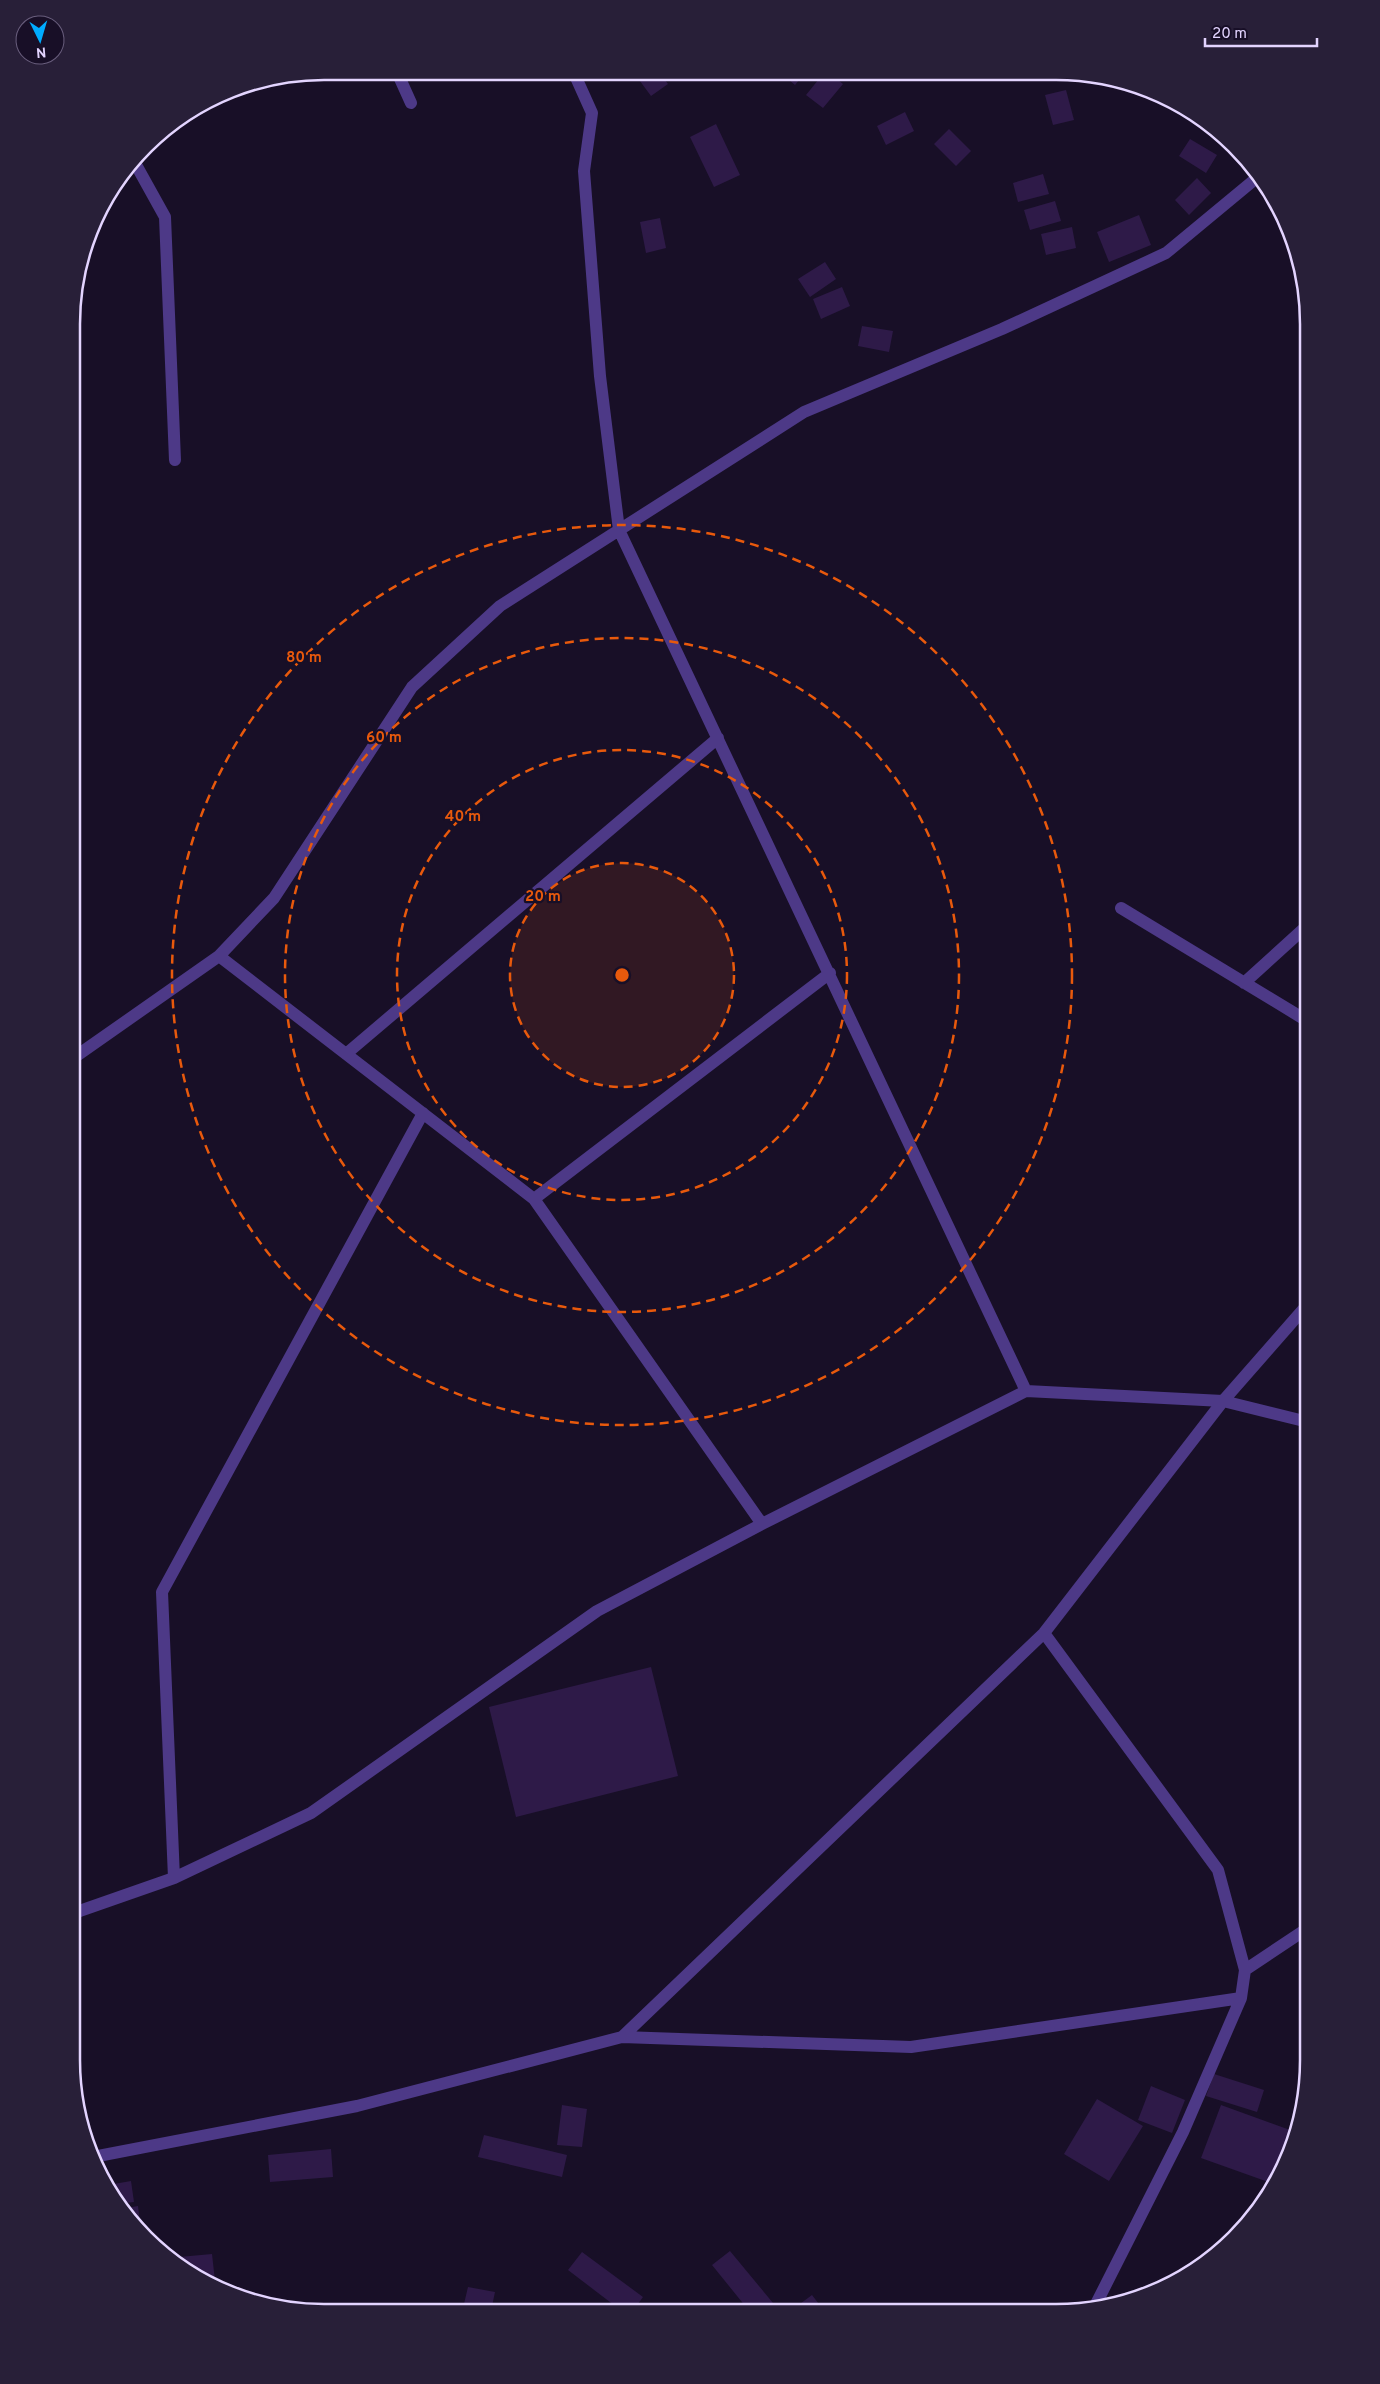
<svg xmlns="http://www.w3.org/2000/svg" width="1380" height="2384" viewBox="0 0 1380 2384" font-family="Overpass,sans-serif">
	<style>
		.building { fill: #2e1a48 }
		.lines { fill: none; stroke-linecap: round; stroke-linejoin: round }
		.minor { stroke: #4d3987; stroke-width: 12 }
		.ring { fill: none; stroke: #e8590c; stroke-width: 2.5; stroke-dasharray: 9 6 }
		.rim { fill: none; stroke: #e3d4ff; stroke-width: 2.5 }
		.centre { fill: #e8590c; stroke: #180f27; stroke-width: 2.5 }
		.ring-label { font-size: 15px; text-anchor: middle; font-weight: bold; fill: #e8590c; stroke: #180f27; stroke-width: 4.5; stroke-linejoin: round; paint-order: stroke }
	</style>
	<rect width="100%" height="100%" fill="#180f27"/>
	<!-- building -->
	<path class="building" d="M 634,73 L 660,73 L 668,84 L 651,96 Z
		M 782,74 L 804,74 L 795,85 Z
		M 823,74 L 831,74 L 843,84 L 823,108 L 806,95 Z
		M 1066,90 L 1074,120 L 1053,125 L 1045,95 Z
		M 1155,93 L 1168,97 L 1171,99 L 1160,104 Z
		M 905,112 L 914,131 L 886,145 L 877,126 Z
		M 716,124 L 740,175 L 714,187 L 690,137 Z
		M 949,129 L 971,151 L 956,166 L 934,144 Z
		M 1190,139 L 1217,155 L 1206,173 L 1179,156 Z
		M 1043,174 L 1049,194 L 1018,202 L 1013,183 Z
		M 1197,178 L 1211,193 L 1189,215 L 1175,200 Z
		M 1055,201 L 1061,221 L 1030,230 L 1024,210 Z
		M 1139,215 L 1151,245 L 1109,262 L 1097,232 Z
		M 660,218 L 666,248 L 646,253 L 640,222 Z
		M 1072,227 L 1076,248 L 1046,255 L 1041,234 Z
		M 825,262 L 836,279 L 810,297 L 798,279 Z
		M 842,287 L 850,306 L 821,319 L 813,299 Z
		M 862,326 L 893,331 L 889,352 L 858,346 Z
		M 651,1667 L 678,1776 L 516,1817 L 489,1707 Z
		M 1214,2074 L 1264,2090 L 1257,2112 L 1206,2096 Z
		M 1151,2086 L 1185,2100 L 1172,2133 L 1138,2120 Z
		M 1097,2099 L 1143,2126 L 1109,2181 L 1064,2154 Z
		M 562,2105 L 587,2109 L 582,2147 L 557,2145 Z
		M 1221,2105 L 1290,2130 L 1271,2183 L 1201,2158 Z
		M 484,2135 L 567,2155 L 562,2177 L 478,2157 Z
		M 331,2149 L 333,2177 L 270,2182 L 268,2155 Z
		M 131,2181 L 134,2202 L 118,2204 L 108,2185 Z
		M 138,2206 L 141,2231 L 121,2209 Z
		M 730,2251 L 778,2309 L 775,2312 L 750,2312 L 712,2265 Z
		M 582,2252 L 643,2297 L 632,2312 L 623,2312 L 568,2270 Z
		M 212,2254 L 215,2281 L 207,2282 L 168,2258 Z
		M 468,2287 L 495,2292 L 491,2311 L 463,2308 Z
		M 812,2295 L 825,2312 L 789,2312 Z"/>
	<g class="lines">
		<!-- minor -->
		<path class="minor" d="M 397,72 L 411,103
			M 574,73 L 592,113 L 584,171 L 600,376 L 619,530 L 1026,1391
			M 135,163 L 165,217 L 175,460
			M 1121,908 L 1309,1022
			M 219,956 L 274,898 L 412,687 L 500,606 L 804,412 L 1002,329 L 1166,253 L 1259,176
			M 1244,983 L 1309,924
			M 346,1054 L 718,738
			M 72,1059 L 219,956 L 534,1199 L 762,1524
			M 534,1199 L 830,973
			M 1044,1633 L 1218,1870 L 1245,1970 L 1241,1998 L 1183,2132 L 1095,2306
			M 174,1878 L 162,1592 L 423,1113
			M 71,1914 L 174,1878 L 311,1813 L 597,1611 L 762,1524 L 1026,1391 L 1223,1401 L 1308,1422
			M 1245,1970 L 1308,1928
			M 622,2037 L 911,2047 L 1241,1998
			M 93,2157 L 357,2106 L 622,2037 L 1044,1633 L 1223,1401 L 1308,1304"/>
	</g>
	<!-- distance rings -->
	<circle cx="622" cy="975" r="112" fill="#e8590c" fill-opacity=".12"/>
	<g class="ring">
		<circle cx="622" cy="975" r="112"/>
		<circle cx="622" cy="975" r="225"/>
		<circle cx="622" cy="975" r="337"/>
		<circle cx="622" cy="975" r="450"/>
	</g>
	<!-- crop -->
	<path d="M0 0H1380V2384H0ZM324 80H1056A244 244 0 0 1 1300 324V2060A244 244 0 0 1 1056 2304H324A244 244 0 0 1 80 2060V324A244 244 0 0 1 324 80Z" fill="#281f38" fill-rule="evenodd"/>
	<path class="rim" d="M324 80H1056A244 244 0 0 1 1300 324V2060A244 244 0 0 1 1056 2304H324A244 244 0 0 1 80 2060V324A244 244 0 0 1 324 80Z"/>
	<circle cx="622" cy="975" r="8" class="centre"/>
	<g class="ring-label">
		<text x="304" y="662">80 m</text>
		<text x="384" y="742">60 m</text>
		<text x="463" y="821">40 m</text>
		<text x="543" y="901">20 m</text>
	</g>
	<!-- north arrow -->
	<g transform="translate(40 40) rotate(175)"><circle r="24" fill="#180f27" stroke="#695e7d"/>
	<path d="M0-4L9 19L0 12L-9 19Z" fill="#00acff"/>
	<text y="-8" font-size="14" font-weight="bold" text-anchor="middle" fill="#e3d4ff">N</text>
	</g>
	<!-- scale -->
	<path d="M1205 38v8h112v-8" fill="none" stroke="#e3d4ff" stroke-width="2.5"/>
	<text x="1212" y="38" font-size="15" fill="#e3d4ff" stroke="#180f27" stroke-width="4" paint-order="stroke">20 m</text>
</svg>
